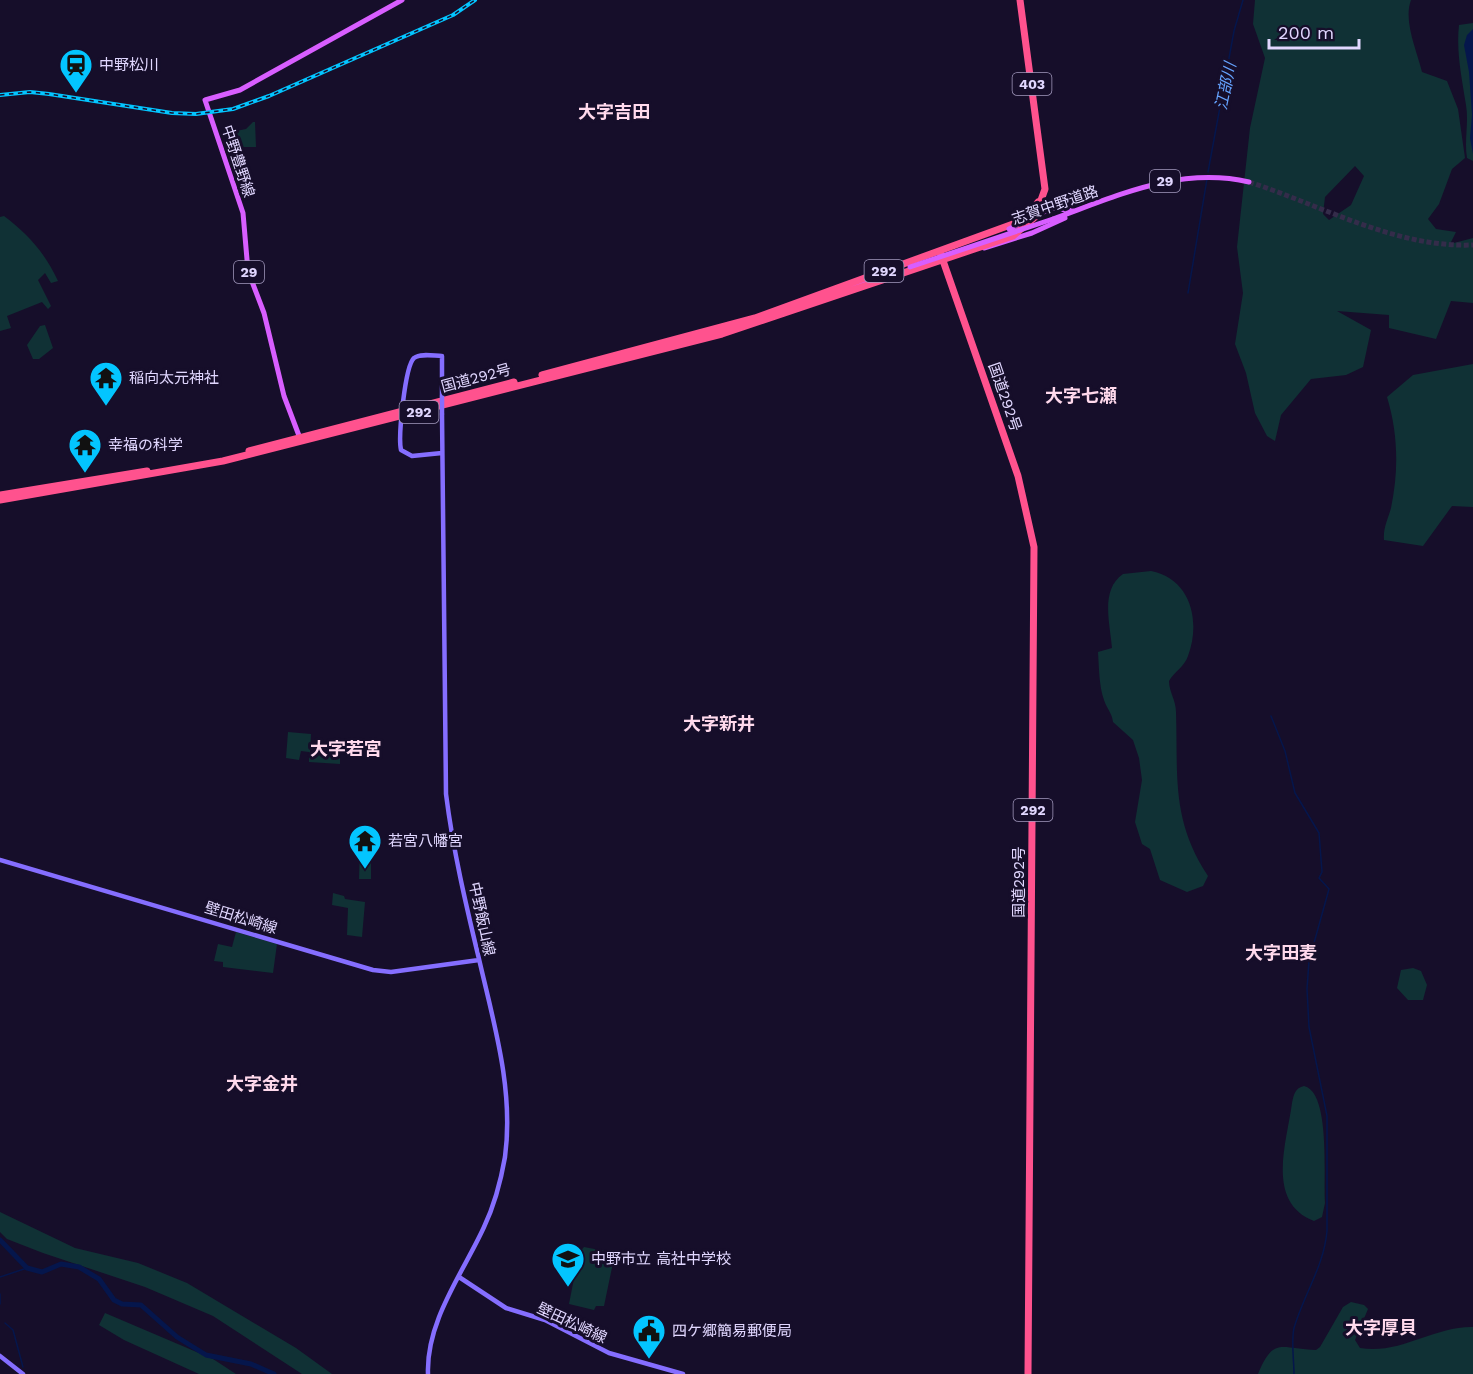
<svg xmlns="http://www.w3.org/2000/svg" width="1473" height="1374" viewBox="0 0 1473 1374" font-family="'Work Sans','Noto Sans JP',sans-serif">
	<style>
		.green { fill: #103135; fill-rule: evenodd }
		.water { fill: #05164c }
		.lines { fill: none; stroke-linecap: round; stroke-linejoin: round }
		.stream { stroke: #05164c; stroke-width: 1.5 }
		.river { stroke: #05164c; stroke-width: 5 }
		.primary-tunnel { stroke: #342c4a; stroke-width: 5; stroke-dasharray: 5 2.5; stroke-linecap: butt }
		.secondary { stroke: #856eff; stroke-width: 4.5 }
		.primary { stroke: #d85eff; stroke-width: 5 }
		.highway { stroke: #ff528e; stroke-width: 7 }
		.rail-casing { stroke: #03c5ff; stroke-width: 4 }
		.rail { stroke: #160e2a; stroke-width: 1.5; stroke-dasharray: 4.5; stroke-linecap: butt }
		.secondary-bridge { stroke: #856eff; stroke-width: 4.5 }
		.primary-bridge { stroke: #d85eff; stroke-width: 5 }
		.labels { text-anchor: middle; stroke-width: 6; stroke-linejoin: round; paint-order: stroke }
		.shield { fill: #160e2a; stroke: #a49bbf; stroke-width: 1.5 }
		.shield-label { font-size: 14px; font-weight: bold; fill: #e1d7ff }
		.poi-label { font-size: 15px; fill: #e1d7ff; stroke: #160e2a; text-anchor: start }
		.street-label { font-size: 15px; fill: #e1d7ff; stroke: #160e2a }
		.water-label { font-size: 16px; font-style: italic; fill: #65a3ff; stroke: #160e2a }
		.quarter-label { font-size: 18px; font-weight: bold; fill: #ffd9ec; stroke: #160e2a }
	</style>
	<rect width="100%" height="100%" fill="#160e2a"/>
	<!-- green -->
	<path class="green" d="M 1255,0 L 1411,0 C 1403,21 1417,51 1422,72 L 1447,81 L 1458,109 L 1465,158 L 1452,169 L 1439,204 L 1428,219 L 1436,229 L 1456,232 L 1450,244 L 1473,238 L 1473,303 L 1451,301 L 1436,339 L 1389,328 L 1389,315 L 1337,311 L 1371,330 L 1363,367 L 1346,375 L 1311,379 L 1281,415 L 1275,441 L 1267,436 L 1255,413 L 1246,373 L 1235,344 L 1243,293 L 1237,247 L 1250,128 L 1265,58 L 1253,24 ZM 1355,166 L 1364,176 L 1351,205 L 1329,220 L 1323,214 L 1325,197 Z
		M 1473,23 L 1473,161 L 1467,158 C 1464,140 1469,123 1466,105 C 1462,79 1456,52 1459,25 Z
		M 253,122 L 255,122 L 256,147 L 236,147 L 236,131 L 246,129 Z
		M 4,216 C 28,234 45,253 58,281 L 51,283 L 45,273 L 38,280 L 51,306 L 48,309 L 42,302 L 7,316 L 11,328 L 0,331 L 0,217 Z
		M 45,325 L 53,348 L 39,359 L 33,359 L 27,345 L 40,326 Z
		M 1473,364 L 1473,507 L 1452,506 L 1423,546 L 1384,540 C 1383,528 1388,519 1391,508 C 1399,470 1398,433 1387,397 L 1413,375 Z
		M 1151,571 C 1191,579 1201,621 1188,656 C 1185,666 1174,672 1169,681 C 1169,692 1176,700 1176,712 C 1178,776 1171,820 1208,876 L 1203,886 L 1187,892 L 1160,880 L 1150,849 L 1142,844 L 1135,822 L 1142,780 L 1139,758 L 1133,740 L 1113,722 C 1112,713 1107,709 1104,700 C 1099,686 1099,667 1098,652 L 1112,648 C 1110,623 1100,590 1123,574 Z
		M 288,732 L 311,734 L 310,752 L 340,756 L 340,764 L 309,762 L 309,752 L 301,751 L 299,760 L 286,758 Z
		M 360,845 L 371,845 L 371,879 L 359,879 Z
		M 333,893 L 344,896 L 345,899 L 365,902 L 362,937 L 347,935 L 348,908 L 332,905 Z
		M 236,932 L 277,944 L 273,973 L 223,967 L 223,962 L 214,961 L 218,944 L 232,947 Z
		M 1413,968 L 1421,971 L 1427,985 L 1423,1000 L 1408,1000 L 1397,988 L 1401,970 Z
		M 1304,1086 C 1331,1092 1323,1179 1325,1203 L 1322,1217 L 1314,1221 C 1265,1202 1287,1142 1292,1103 C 1294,1094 1295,1088 1304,1086 Z
		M 0,1212 L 75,1248 L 138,1263 L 187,1283 L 296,1348 L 332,1374 L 302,1374 L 213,1316 L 145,1287 L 43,1253 L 7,1239 L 0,1232 Z
		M 584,1247 L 615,1253 L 604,1306 L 596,1306 L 594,1310 L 569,1304 L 579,1253 Z
		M 1351,1302 L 1364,1305 L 1368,1309 L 1355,1340 L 1360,1348 C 1400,1355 1434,1326 1473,1327 L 1473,1374 L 1258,1374 C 1274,1336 1280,1349 1316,1350 L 1320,1347 L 1343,1307 Z
		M 105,1313 L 213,1359 L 236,1374 L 199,1374 L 124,1340 L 99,1325 Z"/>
	<!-- water -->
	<path class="water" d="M 1473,29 L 1473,154 L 1470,138 L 1472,115 L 1469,72 L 1464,45 L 1467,35 Z"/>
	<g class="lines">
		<!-- stream -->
		<path class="stream" d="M 1208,172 L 1234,31 L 1243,0
			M 1188,293 L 1207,179
			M 1271,716 L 1285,751 L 1295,793 L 1319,833 L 1322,872 L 1319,878 L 1329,889 L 1309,961 L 1307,989 L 1309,1027 L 1327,1116 L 1327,1231 C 1324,1266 1304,1294 1294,1328 C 1291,1342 1294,1360 1294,1374
			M 0,1277 L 27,1268
			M 0,1294 L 0,1304
			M 5,1323 L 13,1330 L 23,1367"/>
		<!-- river -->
		<path class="river" d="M 0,1240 L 27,1268 L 42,1272 L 61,1264 L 79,1267 L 99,1279 L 114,1300 L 122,1304 L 141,1305 L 177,1337 L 206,1355 L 251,1364 L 274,1374"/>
		<!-- primary-tunnel -->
		<path class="primary-tunnel" d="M 1249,182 C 1321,205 1395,248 1473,245"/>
		<!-- secondary -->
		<path class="secondary" d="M 442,396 L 442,356 C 434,356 421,353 414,358 C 405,366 398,437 401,450 L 412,456 L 442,453
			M 0,860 L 373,970 L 391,972 L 479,960
			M 459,1277 L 506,1308 L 545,1320 L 609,1353 L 683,1374
			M 0,1356 L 23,1374
			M 428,1374 C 426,1321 463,1273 484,1227 C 494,1206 501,1180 505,1157 C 514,1090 494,1024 479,959 C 466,905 453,850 446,794 L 442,414"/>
		<!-- primary -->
		<path class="primary" d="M 1052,208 L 1074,211
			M 1053,219 C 1117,196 1179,166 1249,182
			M 984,248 L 1032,233 L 1065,218
			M 845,288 L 865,282
			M 301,441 L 284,396 L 264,313 L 248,271 L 243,213 L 205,100 L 240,90 L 402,0"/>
		<!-- highway -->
		<path class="highway" d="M 940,252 L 1018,476 L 1034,547 L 1028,1374
			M 542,375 L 755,318 L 1013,224 L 1029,214 L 1038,202
			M 249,451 L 514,382
			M 0,495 L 147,471
			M 0,500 L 223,461 L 722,334 L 1013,236 L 1035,217 L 1045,189 L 1020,0"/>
		<!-- rail casing -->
		<g class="rail-casing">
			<path id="rail" d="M 0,95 L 30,92 L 49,94 L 172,113 L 196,114 L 233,109 L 269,96 L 453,15 L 475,0"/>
		</g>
		<!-- rail -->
		<use href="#rail" class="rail"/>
		<!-- secondary-bridge -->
		<path class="secondary-bridge" d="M 442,396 L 442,414"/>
		<!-- primary-bridge -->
		<path class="primary-bridge" d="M 1009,229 L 1052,208
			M 910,267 L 1053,219"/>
	</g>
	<!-- icons -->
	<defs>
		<g id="station-pin" transform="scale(1.725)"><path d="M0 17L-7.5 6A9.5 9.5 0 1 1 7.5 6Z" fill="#03c5ff" stroke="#160e2a"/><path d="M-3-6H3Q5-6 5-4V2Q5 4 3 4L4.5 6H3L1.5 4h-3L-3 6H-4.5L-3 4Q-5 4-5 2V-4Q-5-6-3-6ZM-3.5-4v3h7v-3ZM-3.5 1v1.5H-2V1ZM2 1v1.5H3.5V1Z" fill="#111"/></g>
		<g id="temple-pin" transform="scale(1.725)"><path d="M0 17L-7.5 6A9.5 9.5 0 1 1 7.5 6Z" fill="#03c5ff" stroke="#160e2a"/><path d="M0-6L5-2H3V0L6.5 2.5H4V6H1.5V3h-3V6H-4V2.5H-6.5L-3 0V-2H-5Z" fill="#111"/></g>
		<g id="school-pin" transform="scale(1.725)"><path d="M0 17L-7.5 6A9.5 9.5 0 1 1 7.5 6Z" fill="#03c5ff" stroke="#160e2a"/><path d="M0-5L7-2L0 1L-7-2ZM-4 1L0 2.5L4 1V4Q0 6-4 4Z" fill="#111"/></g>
		<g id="civic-pin" transform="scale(1.725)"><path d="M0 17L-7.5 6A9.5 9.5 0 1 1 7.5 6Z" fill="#03c5ff" stroke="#160e2a"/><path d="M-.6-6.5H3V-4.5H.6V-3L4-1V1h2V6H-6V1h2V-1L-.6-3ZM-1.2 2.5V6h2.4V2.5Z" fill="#111"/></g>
	</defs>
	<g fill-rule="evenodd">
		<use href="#station-pin" x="76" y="65"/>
		<use href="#temple-pin" x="106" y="378"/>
		<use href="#temple-pin" x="85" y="445"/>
		<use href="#temple-pin" x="365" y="841"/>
		<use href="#school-pin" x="568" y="1259"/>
		<use href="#civic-pin" x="649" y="1331"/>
	</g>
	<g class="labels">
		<!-- shield labels -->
		<g class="shield">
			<rect x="1012.5" y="73" width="39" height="22" rx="4.5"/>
			<rect x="1150" y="170" width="30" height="22" rx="4.5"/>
			<rect x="864.5" y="260" width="39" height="22" rx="4.5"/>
			<rect x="234" y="261" width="30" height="22" rx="4.5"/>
			<rect x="399.5" y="401" width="39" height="22" rx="4.5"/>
			<rect x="1013.5" y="799" width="39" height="22" rx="4.5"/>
		</g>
		<g class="shield-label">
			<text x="1032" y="89">403</text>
			<text x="1165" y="186">29</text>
			<text x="884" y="276">292</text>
			<text x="249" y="277">29</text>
			<text x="419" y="417">292</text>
			<text x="1033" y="815">292</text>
		</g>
		<!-- poi labels -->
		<g class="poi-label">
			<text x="99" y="70">中野松川</text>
			<text x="129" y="383">稲向太元神社</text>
			<text x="108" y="450">幸福の科学</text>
			<text x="388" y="846">若宮八幡宮</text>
			<text x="591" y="1264">中野市立 高社中学校</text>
			<text x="672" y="1336">四ケ郷簡易郵便局</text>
		</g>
		<!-- street labels -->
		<g class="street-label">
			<text transform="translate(238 161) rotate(72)" y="5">中野豊野線</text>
			<text transform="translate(1055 205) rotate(-19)" y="5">志賀中野道路</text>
			<text transform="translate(476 378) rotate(-15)" y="5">国道292号</text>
			<text transform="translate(1005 397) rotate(71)" y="5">国道292号</text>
			<text transform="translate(1019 882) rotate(-90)" y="5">国道292号</text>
			<text transform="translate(241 918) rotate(17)" y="5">壁田松崎線</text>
			<text transform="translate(482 919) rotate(78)" y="5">中野飯山線</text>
			<text transform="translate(572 1323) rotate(25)" y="5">壁田松崎線</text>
		</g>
		<!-- water labels -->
		<g class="water-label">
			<text transform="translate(1225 86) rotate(-78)" y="6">江部川</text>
		</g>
		<!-- quarter labels -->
		<g class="quarter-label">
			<text x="614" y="118">大字吉田</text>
			<text x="1081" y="402">大字七瀬</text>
			<text x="719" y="730">大字新井</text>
			<text x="346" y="755">大字若宮</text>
			<text x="1281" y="959">大字田麦</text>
			<text x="262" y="1090">大字金井</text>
			<text x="1381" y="1334">大字厚貝</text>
		</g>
	</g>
	<!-- scale -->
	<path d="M1269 39v9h90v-9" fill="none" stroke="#e1d7ff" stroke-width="3"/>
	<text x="1278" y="39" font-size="18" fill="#e1d7ff" stroke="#160e2a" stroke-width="4.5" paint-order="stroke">200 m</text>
</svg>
